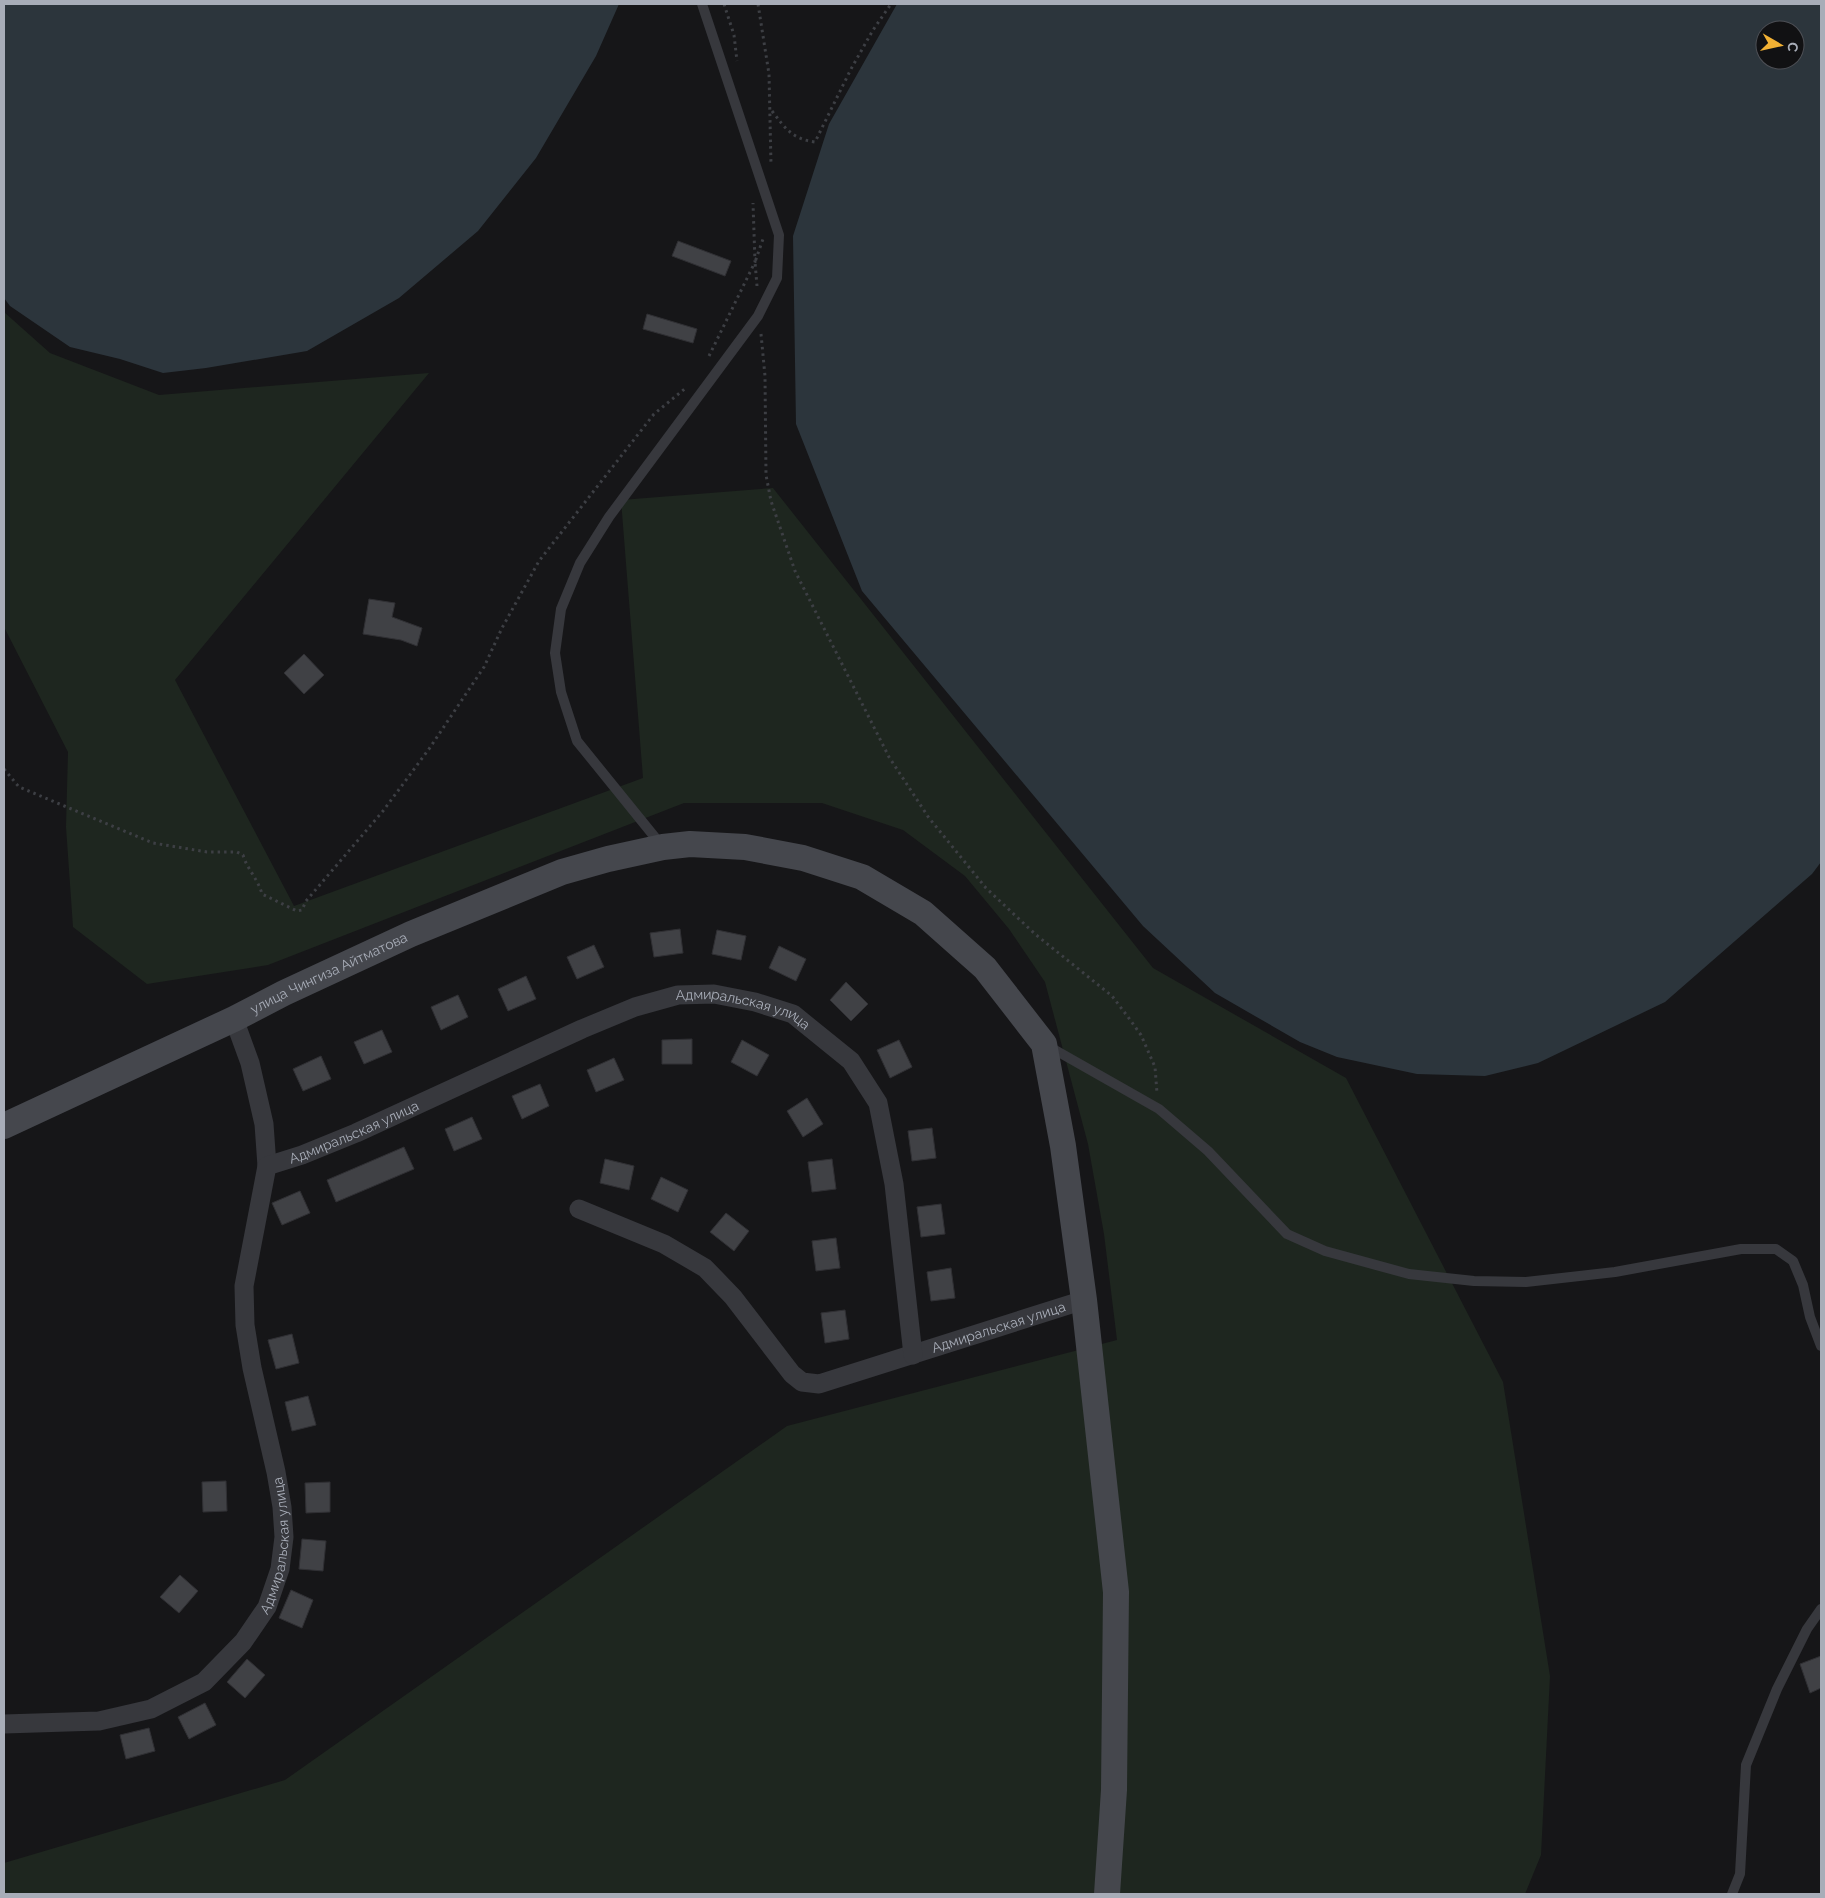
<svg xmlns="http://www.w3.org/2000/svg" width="1825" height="1898" viewBox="0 0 1825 1898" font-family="Raleway,sans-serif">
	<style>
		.green { fill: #1e261f }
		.water { fill: #2c353c; fill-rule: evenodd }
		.building { fill: #404145; stroke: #303034 }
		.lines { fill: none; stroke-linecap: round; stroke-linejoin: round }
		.path { stroke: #3d3f44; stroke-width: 3; stroke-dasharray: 2.5 4; stroke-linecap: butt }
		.lane { stroke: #37383d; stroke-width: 10 }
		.street { stroke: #37383d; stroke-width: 19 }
		.secondary { stroke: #45474d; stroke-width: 26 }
		.labels { text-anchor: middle; stroke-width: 4.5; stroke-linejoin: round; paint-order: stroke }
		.street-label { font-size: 14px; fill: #a8adb8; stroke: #111113 }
	</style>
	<rect width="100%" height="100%" fill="#161618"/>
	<!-- green -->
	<path class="green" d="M 4,312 L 50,353 L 159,395 L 429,373 L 175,680 L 294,906 L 643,778 L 621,500 L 773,488 L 1153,968 L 1346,1078 L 1503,1382 L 1550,1676 L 1541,1855 L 1525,1894 L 4,1894 L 4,1863 L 285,1780 L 787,1426 L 1117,1340 L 1104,1234 L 1088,1144 L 1045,982 L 1009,929 L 965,876 L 903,830 L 822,803 L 684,803 L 268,965 L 147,984 L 73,927 L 66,827 L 68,752 L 4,627 Z"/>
	<!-- water -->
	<path class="water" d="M 4,4 L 619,4 L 596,56 L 536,158 L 478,231 L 399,298 L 307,351 L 206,368 L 163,373 L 120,359 L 70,347 L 10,306 L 4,298 Z
		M 897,4 L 1821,4 L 1821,862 L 1812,874 L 1665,1002 L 1538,1063 L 1485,1076 L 1417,1074 L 1337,1057 L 1300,1042 L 1215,993 L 1143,926 L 862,591 L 796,424 L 793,236 L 829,124 ZM 1765,30 L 1795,30 L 1795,60 L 1765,60 Z"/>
	<!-- building -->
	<path class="building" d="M 678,241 L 731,261 L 725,276 L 672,256 Z
		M 647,314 L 697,329 L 693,343 L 643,329 Z
		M 369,599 L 395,603 L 392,617 L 422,628 L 417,646 L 401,640 L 363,634 Z
		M 304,654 L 324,675 L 304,694 L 284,673 Z
		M 680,929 L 683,953 L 654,957 L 650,933 Z
		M 717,930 L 746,936 L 741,960 L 712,954 Z
		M 594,945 L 604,967 L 577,979 L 567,957 Z
		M 779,946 L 806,959 L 796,981 L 769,968 Z
		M 526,976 L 536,999 L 508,1011 L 498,989 Z
		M 846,982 L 868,1004 L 851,1021 L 830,1000 Z
		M 458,995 L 468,1017 L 441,1030 L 431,1007 Z
		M 382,1030 L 392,1052 L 364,1064 L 354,1042 Z
		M 692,1039 L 692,1064 L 662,1064 L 662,1040 Z
		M 742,1040 L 769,1055 L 757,1076 L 731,1062 Z
		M 899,1040 L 912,1067 L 890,1078 L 877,1050 Z
		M 321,1056 L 331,1079 L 303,1091 L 293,1069 Z
		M 614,1058 L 624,1080 L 596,1092 L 587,1070 Z
		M 540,1084 L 549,1106 L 522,1119 L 512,1096 Z
		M 807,1098 L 823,1124 L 803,1137 L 787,1111 Z
		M 472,1117 L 482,1139 L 454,1151 L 445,1129 Z
		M 932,1128 L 936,1158 L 912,1161 L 908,1131 Z
		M 404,1147 L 414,1169 L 336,1202 L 327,1180 Z
		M 605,1159 L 634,1166 L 629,1190 L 600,1183 Z
		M 832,1159 L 836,1189 L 812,1192 L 808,1162 Z
		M 661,1177 L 688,1190 L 678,1212 L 651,1199 Z
		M 300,1191 L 310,1213 L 282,1225 L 272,1203 Z
		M 941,1204 L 945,1234 L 921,1237 L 917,1207 Z
		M 726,1213 L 749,1231 L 734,1251 L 710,1232 Z
		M 836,1238 L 840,1268 L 816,1271 L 812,1241 Z
		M 951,1268 L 955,1298 L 931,1301 L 927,1272 Z
		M 845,1310 L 849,1339 L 825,1343 L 821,1313 Z
		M 292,1334 L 299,1363 L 276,1369 L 268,1340 Z
		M 308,1396 L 316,1425 L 292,1431 L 285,1402 Z
		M 226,1481 L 227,1511 L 203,1512 L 202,1482 Z
		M 330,1482 L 330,1512 L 306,1513 L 305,1483 Z
		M 302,1539 L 326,1541 L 323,1571 L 299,1569 Z
		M 180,1575 L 198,1591 L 179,1613 L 160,1597 Z
		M 291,1590 L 313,1600 L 302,1628 L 279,1618 Z
		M 1821,1656 L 1821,1688 L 1810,1693 L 1800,1664 Z
		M 247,1659 L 265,1675 L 245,1698 L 227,1682 Z
		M 205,1703 L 216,1725 L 189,1739 L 178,1717 Z
		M 149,1728 L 155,1751 L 126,1759 L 120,1735 Z"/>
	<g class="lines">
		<!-- path -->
		<path class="path" d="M 724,4 L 734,35 L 737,61
			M 758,4 L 769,74 L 771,165
			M 772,111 C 785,128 792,139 815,142 L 851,69 L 873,30 L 891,4
			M 757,286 L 755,262 L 763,239
			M 761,334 L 765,376 L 766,475 L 771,501 L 795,571 L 889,757 L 929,818 L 986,888 L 1035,934 L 1112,996 L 1128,1017 L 1141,1035 L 1155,1067 L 1157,1093
			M 709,356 L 755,262 L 753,203
			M 4,769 L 19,787 L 153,843 L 207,852 L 237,852 L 243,855 C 247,869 258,879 262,894 L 297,911 L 302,910 L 306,901 L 383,811 L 429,749 L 484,667 L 502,628 L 539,561 L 654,414 L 687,387"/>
		<!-- lane -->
		<path class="lane" d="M 662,846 L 577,741 L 561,692 L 555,653 L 561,609 L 580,563 L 609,517 L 758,316 L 777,278 L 779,235 L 702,4
			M 1048,1046 L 1159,1109 L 1208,1151 L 1287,1234 L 1325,1251 L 1409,1274 L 1474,1281 L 1526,1282 L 1615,1272 L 1741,1249 L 1776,1249 L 1793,1261 L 1803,1285 L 1810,1317 L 1821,1346
			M 1732,1894 L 1740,1874 L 1746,1765 L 1777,1689 L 1807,1629 L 1821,1609"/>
		<!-- street -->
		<g class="street">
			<path d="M 234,1019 L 250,1063 L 264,1124 L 267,1166"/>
			<path id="s1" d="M 579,1209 L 664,1244 L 705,1268 L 733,1297 L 792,1374 L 802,1382 L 819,1384 L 1084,1300"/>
			<path id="s2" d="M 4,1724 L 99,1721 L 151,1709 L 204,1682 L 243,1642 L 267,1607 L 280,1569 L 284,1537 L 282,1507 L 276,1472 L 252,1368 L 245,1325 L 244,1286 L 267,1166 L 302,1155 L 356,1133 L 582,1029 L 635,1007 L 678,995 L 714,994 L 755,1002 L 793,1014 L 851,1061 L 878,1103 L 894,1184 L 913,1355"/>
		</g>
		<!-- secondary -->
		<path class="secondary" id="s3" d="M 4,1126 L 234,1019 L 284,993 L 411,934 L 562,872 L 608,859 L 663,847 L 690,844 L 745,847 L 803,858 L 862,877 L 923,913 L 985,968 L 1044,1044 L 1063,1146 L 1084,1300 L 1116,1592 L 1114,1790 L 1107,1894"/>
	</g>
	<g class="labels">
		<!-- street labels -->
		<g class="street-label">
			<text dy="5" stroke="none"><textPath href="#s3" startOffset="359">улица Чингиза Айтматова</textPath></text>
			<text dy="5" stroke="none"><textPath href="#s2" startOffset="1269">Адмиральская улица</textPath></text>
			<text dy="5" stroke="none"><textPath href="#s2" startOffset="849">Адмиральская улица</textPath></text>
			<text dy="5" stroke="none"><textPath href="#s1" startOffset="495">Адмиральская улица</textPath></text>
			<text dy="5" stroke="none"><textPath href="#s2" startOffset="369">Адмиральская улица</textPath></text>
		</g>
	</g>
	<!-- border -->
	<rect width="1825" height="1898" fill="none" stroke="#a8adb8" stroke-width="10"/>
	<!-- north arrow -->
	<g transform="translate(1780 45) rotate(99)"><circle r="24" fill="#111113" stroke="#4d4f55"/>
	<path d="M0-4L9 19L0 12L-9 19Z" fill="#f2b134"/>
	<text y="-8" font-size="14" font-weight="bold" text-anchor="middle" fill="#a8adb8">С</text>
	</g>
</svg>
